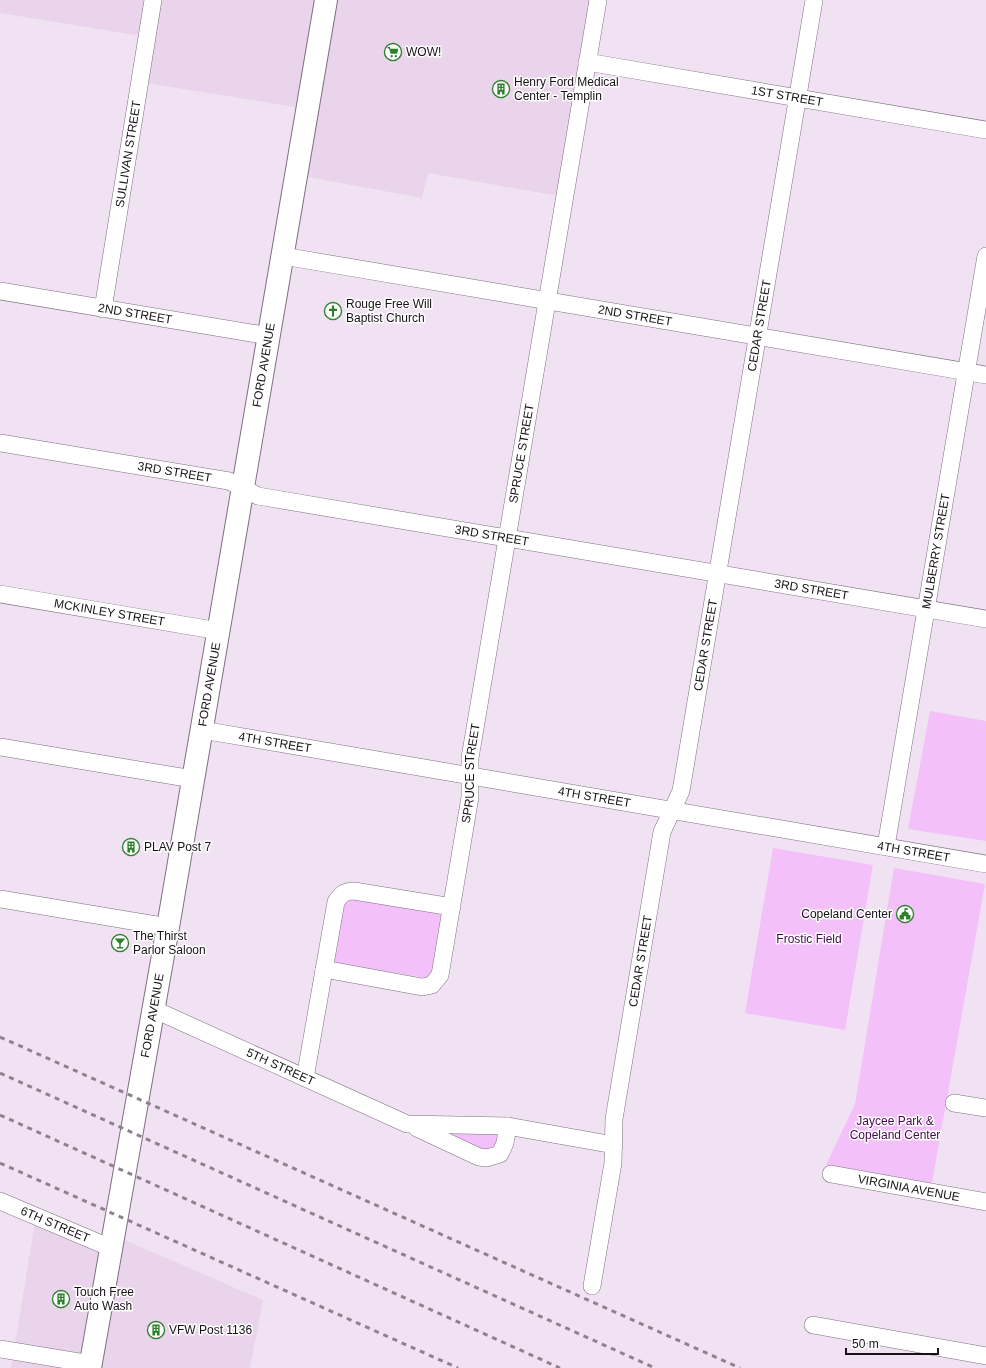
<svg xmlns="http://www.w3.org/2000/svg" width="986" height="1368" viewBox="0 0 986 1368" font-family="Helvetica,sans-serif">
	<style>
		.built { fill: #e9d4eb }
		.green { fill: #f3c0f9 }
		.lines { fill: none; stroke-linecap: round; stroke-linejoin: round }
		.minor-casing { stroke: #7d6f7f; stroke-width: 18 }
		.major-casing { stroke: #7d6f7f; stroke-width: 24 }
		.minor { stroke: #fff; stroke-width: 17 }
		.major { stroke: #fff; stroke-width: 22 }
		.rail { stroke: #8d828e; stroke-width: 3; stroke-dasharray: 5 5; stroke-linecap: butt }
		.labels { text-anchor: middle; stroke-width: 3; stroke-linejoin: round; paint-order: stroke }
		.poi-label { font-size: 12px; fill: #171117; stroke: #fff; text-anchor: start }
		.street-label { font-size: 12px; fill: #171117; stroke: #fff }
		.park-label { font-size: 12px; fill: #480850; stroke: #fff }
	</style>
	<rect width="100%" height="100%" fill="#f1e2f3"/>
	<!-- built -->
	<path class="built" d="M 0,0 L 598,0 L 564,197 L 428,173 L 422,198 L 297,175 L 308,109 L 140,82 L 147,37 L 0,13 Z
		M 36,1216 L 96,1242 L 113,1235 L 263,1300 L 250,1368 L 11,1368 Z"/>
	<!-- green -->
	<path class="green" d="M 930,711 L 986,721 L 986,841 L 908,829 Z
		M 773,848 L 873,865 L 845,1030 L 745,1013 Z
		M 894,868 L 985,884 L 932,1183 L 826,1165 L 855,1104 Z
		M 346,897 L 443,913 L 432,979 L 334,963 Z
		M 435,1126 L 508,1126 L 487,1158 Z"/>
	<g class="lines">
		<!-- minor casing -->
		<g class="minor-casing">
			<g id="minor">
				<path id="s1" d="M 587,62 L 986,130"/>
				<path id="s2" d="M 283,256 L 986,375"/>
				<path id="s3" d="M 0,291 L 269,336"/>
				<path id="s4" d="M 103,309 L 153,0"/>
				<path id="s5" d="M 0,443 L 229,481 L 258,496 L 986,619"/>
				<path id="s6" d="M 0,594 L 219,631"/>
				<path id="s7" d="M 202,730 L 986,864"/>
				<path d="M 0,747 L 193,779"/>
				<path id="s8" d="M 886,846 L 986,256"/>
				<path d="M 0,899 L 168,927"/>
				<path id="s9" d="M 324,969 L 422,987 L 432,985 L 440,975 L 470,797 L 470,758 L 598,0"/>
				<path id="s10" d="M 153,1009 L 407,1124 L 508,1126 L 614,1145"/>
				<path d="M 305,1078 L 336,902 C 341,894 345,891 354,891 L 452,907"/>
				<path d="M 954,1103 L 986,1108"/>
				<path d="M 417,1128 L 479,1157 L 487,1158 L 500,1154 L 505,1143 L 508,1126"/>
				<path id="s11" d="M 831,1174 L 986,1202"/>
				<path id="s12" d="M 0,1201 L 111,1248"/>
				<path id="s13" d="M 592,1286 L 613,1163 L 614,1119 L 662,832 L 681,791 L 814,0"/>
				<path d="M 813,1325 L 986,1356"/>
				<path d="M 0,1349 L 91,1364"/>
			</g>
		</g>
		<!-- major casing -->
		<g class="major-casing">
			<g id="major">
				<path id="s14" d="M 90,1368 L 168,927 L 326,0"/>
			</g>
		</g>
		<!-- minor -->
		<use href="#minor" class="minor"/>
		<!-- major -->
		<use href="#major" class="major"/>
		<!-- rail -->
		<path class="rail" d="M 0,1037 L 740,1368
			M 0,1073 L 655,1368
			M 0,1115 L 560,1368
			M 0,1163 L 458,1368"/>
	</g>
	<!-- icons -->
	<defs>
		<g id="supermarket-ring" transform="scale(0.9)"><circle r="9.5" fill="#fff" stroke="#2d802b" stroke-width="1.5"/><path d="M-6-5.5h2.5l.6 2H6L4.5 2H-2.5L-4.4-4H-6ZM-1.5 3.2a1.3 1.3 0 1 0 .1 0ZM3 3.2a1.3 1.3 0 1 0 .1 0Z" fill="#2d802b"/></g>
		<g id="building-ring" transform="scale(0.9)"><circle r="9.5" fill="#fff" stroke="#2d802b" stroke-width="1.5"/><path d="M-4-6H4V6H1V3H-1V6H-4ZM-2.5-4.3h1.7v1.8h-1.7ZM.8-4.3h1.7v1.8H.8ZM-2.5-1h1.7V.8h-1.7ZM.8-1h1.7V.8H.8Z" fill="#2d802b"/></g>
		<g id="church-ring" transform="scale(0.9)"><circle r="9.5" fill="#fff" stroke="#2d802b" stroke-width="1.5"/><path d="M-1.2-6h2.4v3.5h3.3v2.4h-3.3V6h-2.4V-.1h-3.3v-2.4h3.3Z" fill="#2d802b"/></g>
		<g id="civic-ring" transform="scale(0.9)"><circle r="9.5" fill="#fff" stroke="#2d802b" stroke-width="1.5"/><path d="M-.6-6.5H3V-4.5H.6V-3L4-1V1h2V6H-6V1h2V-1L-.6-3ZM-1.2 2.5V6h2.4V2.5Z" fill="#2d802b"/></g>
		<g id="bar-ring" transform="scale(0.9)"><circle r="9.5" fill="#fff" stroke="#2d802b" stroke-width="1.5"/><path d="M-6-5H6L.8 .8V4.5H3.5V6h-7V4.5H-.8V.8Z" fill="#2d802b"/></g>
	</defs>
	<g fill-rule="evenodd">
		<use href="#supermarket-ring" x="393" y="52"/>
		<use href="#building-ring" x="501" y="89"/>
		<use href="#church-ring" x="333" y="311"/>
		<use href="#building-ring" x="131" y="847"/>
		<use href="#civic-ring" x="905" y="914"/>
		<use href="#bar-ring" x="120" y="943"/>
		<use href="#building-ring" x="61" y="1299"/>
		<use href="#building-ring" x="156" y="1330"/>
	</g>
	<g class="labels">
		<!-- poi labels -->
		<g class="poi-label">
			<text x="406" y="56">WOW!</text>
			<text x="514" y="86">Henry Ford Medical<tspan x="514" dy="14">Center - Templin</tspan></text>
			<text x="346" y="308">Rouge Free Will<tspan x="346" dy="14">Baptist Church</tspan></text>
			<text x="144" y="851">PLAV Post 7</text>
			<text x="892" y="918" text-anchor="end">Copeland Center</text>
			<text x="133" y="940">The Thirst<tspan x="133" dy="14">Parlor Saloon</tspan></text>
			<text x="74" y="1296">Touch Free<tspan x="74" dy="14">Auto Wash</tspan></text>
			<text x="169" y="1334">VFW Post 1136</text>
		</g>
		<!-- street labels -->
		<g class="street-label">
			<text dy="4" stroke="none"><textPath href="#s1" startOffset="203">1ST STREET</textPath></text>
			<text dy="4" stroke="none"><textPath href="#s4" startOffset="157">SULLIVAN STREET</textPath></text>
			<text dy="4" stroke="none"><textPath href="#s3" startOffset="137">2ND STREET</textPath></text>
			<text dy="4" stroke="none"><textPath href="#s2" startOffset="357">2ND STREET</textPath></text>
			<text dy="4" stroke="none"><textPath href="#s13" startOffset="977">CEDAR STREET</textPath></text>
			<text dy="4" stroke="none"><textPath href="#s14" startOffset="1018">FORD AVENUE</textPath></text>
			<text dy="4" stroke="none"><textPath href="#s9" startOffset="651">SPRUCE STREET</textPath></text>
			<text dy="4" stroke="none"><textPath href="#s5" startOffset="177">3RD STREET</textPath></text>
			<text dy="4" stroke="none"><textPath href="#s5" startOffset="502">3RD STREET</textPath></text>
			<text dy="4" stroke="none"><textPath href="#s8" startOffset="299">MULBERRY STREET</textPath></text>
			<text dy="4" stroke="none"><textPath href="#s5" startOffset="826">3RD STREET</textPath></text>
			<text dy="4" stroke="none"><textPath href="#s6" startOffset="111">MCKINLEY STREET</textPath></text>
			<text dy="4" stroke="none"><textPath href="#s13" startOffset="653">CEDAR STREET</textPath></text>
			<text dy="4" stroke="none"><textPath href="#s14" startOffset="694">FORD AVENUE</textPath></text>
			<text dy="4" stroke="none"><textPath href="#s7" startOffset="74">4TH STREET</textPath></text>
			<text dy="4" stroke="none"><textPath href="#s9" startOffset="327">SPRUCE STREET</textPath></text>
			<text dy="4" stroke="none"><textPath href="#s7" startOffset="398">4TH STREET</textPath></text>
			<text dy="4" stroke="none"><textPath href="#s7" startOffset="722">4TH STREET</textPath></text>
			<text dy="4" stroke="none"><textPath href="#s13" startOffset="329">CEDAR STREET</textPath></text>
			<text dy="4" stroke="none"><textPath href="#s14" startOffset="358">FORD AVENUE</textPath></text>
			<text dy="4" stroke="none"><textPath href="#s10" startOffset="140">5TH STREET</textPath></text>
			<text dy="4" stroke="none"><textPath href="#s11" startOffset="79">VIRGINIA AVENUE</textPath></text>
			<text dy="4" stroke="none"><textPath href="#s12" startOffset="60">6TH STREET</textPath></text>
		</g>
		<!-- park labels -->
		<g class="park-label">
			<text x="809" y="943">Frostic Field</text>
			<text x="895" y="1125">Jaycee Park &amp;<tspan x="895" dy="14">Copeland Center</tspan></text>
		</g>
	</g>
	<!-- scale -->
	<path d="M846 1348v6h92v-6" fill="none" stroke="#171117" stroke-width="2"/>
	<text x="852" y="1348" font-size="12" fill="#171117" stroke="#ffffff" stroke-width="3" paint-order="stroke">50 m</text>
</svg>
